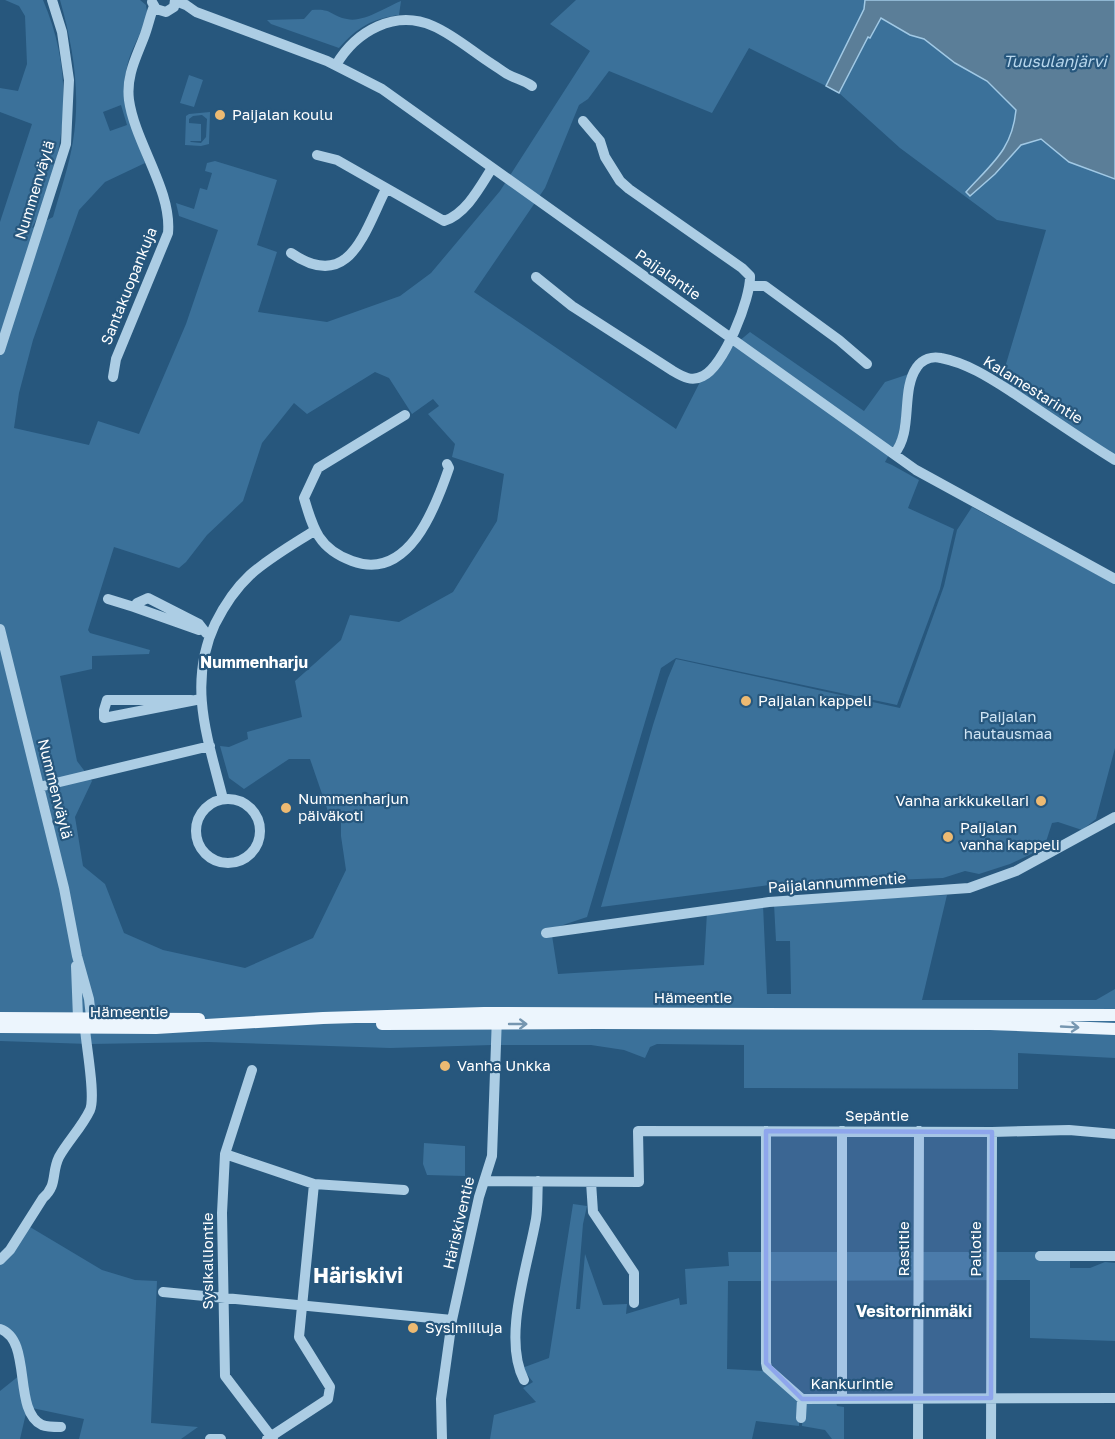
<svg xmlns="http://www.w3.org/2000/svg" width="1115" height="1439" viewBox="0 0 1115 1439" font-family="'Golos Text',sans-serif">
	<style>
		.green { fill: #3b719a; fill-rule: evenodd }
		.water { fill: #5b7e98; stroke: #a1c9e5; stroke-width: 1.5 }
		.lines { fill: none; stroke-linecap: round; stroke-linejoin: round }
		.minor { stroke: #accde4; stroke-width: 10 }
		.major { stroke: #ecf5fd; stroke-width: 12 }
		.oneway { stroke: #7696b0 }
		.marked { fill: #8ea6ec; fill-opacity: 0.2; stroke: #8ea6ec; stroke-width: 4.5; stroke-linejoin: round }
		.poi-dot { fill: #edba72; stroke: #27577d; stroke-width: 2 }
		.labels { text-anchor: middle; stroke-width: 4.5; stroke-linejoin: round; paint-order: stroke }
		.poi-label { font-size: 15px; fill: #fff; stroke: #27577d; text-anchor: start }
		.street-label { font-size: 15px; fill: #fff; stroke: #27577d }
		.park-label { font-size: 15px; fill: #cfe4f4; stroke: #27577d }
		.water-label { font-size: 16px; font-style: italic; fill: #b7d6ec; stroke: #27577d }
		.neighbourhood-label { font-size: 16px; font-weight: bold; fill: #fff; stroke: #27577d }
		.district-label { font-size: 21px; font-weight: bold; fill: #fff; stroke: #27577d }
	</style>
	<rect width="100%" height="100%" fill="#27577d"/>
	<!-- green -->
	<path class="green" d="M 5,0 L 43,0 C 73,70 68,137 42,208 C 40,215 35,221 32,228 L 53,217 C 60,192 69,166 73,141 C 81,93 73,46 60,0 L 140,0 L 146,5 L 147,12 C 145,28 134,43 129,59 C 118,93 134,131 145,163 L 105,182 L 79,210 L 33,340 L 19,393 L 14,428 L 89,445 L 98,421 L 139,434 L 186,324 L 218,230 L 179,216 L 176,203 L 194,209 L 200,188 L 207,190 L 212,173 L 205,171 L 207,163 L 215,161 L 277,180 L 257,245 L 277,252 L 258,312 L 327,322 L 400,296 L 431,273 L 500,191 L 590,51 L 550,24 L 576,0 L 865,0 L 864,9 L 826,86 L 749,48 L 712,113 L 609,71 L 588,99 L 579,105 L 545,188 L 474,292 L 676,429 L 700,382 L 726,352 L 750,332 L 864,411 L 885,382 L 909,374 L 898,438 L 885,462 L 892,465 L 919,480 L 908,508 L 954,529 L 940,589 L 897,705 L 676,658 L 661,668 L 587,917 L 551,929 L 558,974 L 704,965 L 707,912 L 763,905 L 767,994 L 791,994 L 790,941 L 776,941 L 774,904 L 947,895 L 922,1000 L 1096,1000 L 1115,989 L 1115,1058 L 1018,1053 L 1018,1089 L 744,1088 L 744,1045 L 657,1044 L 650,1047 L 645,1058 L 624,1050 L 591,1045 L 492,1045 L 390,1048 L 208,1042 L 89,1044 L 0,1041 L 0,222 L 32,124 L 0,112 L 0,88 L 18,91 L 27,64 L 25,16 L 19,6 ZM 121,105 L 127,125 L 110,131 L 103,112 ZM 375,372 L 389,378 L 412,414 L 433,399 L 439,406 L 428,414 L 455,444 L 452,457 L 504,474 L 497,521 L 453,592 L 399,622 L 350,615 L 341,640 L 295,681 L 302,717 L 247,732 L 248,739 L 229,747 L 220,746 L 229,778 L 244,789 L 289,759 L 310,759 L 331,820 L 341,822 L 341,836 L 346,870 L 313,938 L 245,968 L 163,950 L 124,933 L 105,884 L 83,866 L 75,817 L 92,781 L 77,761 L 60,676 L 92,669 L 92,656 L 149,654 L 150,650 L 90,633 L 88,630 L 114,547 L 179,568 L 186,562 L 207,535 L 243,501 L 262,443 L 294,403 L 307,414 Z
		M 401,1 L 399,15 C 371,19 358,27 339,48 L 271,24 L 267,20 L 304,19 L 312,10 C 332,8 331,16 347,19 C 363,23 386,7 401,1 Z
		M 881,18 L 910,35 L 924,39 L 955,63 L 987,81 L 1016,110 L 1014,131 L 1008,145 L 966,192 L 970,196 L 995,174 L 1021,145 L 1041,139 L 1069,162 L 1115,179 L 1115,456 L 1000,384 L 1046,230 L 997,220 L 900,148 L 839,93 L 868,36 L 871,37 Z
		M 189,75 L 203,80 L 194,107 L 180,103 Z
		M 210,112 L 209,144 L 201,146 L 185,145 L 186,116 L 189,114 ZM 202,115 L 207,119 L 206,137 L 201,143 L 191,142 L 190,141 L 201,141 L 201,124 L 189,123 L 189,119 L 193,116 Z
		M 972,507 L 1115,584 L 1115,748 L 1096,819 L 1082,830 L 1058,822 L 1052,823 L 1044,848 L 1010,864 L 979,874 L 965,871 L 943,878 L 769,885 L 601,907 L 653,725 L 668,678 L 676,659 L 900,708 L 944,586 L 957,530 Z
		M 424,1143 L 465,1146 L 465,1176 L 427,1175 L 423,1164 Z
		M 573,1204 L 587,1206 L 583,1224 L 576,1309 L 580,1309 L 585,1254 L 603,1305 L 627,1304 L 626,1314 L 679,1298 L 680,1305 L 687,1304 L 685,1269 L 729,1266 L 728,1252 L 1070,1252 L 1070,1268 L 1090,1268 L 1105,1262 L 1115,1263 L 1115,1341 L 1030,1338 L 1030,1280 L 728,1281 L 727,1369 L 765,1371 L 800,1401 L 799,1426 L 756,1421 L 752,1439 L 490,1439 L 494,1415 L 536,1402 L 523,1388 L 533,1382 L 522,1368 L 549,1358 Z
		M 30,1227 L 102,1270 L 135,1280 L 157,1281 L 151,1423 L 198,1427 L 181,1439 L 79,1439 L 84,1419 L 32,1408 L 20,1351 L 0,1327 L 0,1263 Z
		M 20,1375 L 27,1409 L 20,1439 L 0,1439 L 0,1391 Z
		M 803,1401 L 836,1402 L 837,1406 L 844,1407 L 844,1439 L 832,1439 L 825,1430 L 802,1426 Z"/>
	<!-- water -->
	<path class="water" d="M 865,0 L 1115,0 L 1115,179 L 1069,162 L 1041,139 L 1021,145 L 995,174 L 970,196 L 966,192 C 992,163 1012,150 1016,110 L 987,81 L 955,63 L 924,39 L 910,35 L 881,18 L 870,38 L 868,37 L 839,93 L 826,86 L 864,9 Z"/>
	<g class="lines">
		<!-- minor -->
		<path class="minor" d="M 176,1 L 186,5 L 196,12 L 327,61 L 382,89 L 916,470 L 1115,579
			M 152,2 L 156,9 L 166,12 L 174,7 L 175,0
			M 336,65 C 356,31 395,9 433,26 C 454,35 473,52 492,64 C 497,67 502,71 507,74 C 516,79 524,80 532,86
			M 317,155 L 337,160 L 444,221 C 466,214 480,187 492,168
			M 291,253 C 350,293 364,232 386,189
			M 536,277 L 572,306 L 673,371 C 683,377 692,382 703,376 C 724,366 751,298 750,276 L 742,268 L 629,189 L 620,181 L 605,157 L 600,141 L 583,121
			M 750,286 L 765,286 L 839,340 L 867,364
			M 0,350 L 66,144 L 69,80 L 62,32 L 52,0
			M 113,377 L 116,359 L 168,233 C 172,190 135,143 129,100 C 126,76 136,58 144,37 C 148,27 150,16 154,6
			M 405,415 L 318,468 L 304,498 C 313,529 319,549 352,561 C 408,582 435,509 449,468 L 447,464
			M 894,454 C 914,431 900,391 917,367 C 923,359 932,356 941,358 C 968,363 993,380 1015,394 C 1048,416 1081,439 1115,460
			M 108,599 L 134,607 L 137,603 L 148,598 L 199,624 L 206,633 L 210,634
			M 134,607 L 199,630
			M 0,629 L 64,888 L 77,956 L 89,999 L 91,1017 L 86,1025
			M 191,700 L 107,700 L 104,710 L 104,718 L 201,699
			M 39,787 L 210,746
			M 223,799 C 208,739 187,684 215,624 C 224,606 235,589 250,575 C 269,558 292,545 314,531
			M196 831a32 32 0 1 1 64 0a32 32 0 1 1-64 0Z
			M 546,933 L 769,902 L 969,888 L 1016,871 L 1115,817
			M 252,1070 L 225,1154 L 222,1213 L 225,1376 L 273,1439
			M 766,1131 L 766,1363 L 767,1368 L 802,1399 L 1115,1398
			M 842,1131 L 842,1399
			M 225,1154 L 314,1184 L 404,1190
			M 484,1181 L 639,1182 L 638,1131 L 992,1132 L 1069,1130 L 1115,1134
			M 591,1182 L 593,1212 L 634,1273 L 634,1303
			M 1040,1256 L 1115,1256
			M 0,1260 L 10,1250 L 43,1198 C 58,1185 51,1173 59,1157 C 68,1141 82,1127 90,1110 C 96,1096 86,1046 85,1028 L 78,1018 L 76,966
			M 163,1292 L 452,1320
			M 0,1329 C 33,1340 12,1411 42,1425 C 47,1427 55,1427 61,1427
			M 524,1380 C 502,1338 528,1265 536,1219 C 538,1207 537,1194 538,1181
			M 801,1418 L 802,1399
			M 210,1439 L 221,1439
			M 267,1439 L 328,1399 L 330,1387 L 299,1337 L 314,1184
			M 442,1439 L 441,1399 L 452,1320 L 479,1197 L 492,1156 L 497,1016
			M 918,1439 L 919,1131
			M 991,1439 L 992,1132"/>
		<!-- major -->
		<path class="major" d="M 0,1018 L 199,1019
			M 382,1024 L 596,1023 L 990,1024 L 1115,1029
			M 0,1027 L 156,1028 L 323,1018 L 484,1013 L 1115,1015"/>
	</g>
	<!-- one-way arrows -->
	<defs><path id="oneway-shaft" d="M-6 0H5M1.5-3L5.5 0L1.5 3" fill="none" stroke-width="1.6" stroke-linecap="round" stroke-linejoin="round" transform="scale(1.5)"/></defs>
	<g class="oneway">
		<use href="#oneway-shaft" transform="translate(518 1024)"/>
		<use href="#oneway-shaft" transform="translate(1070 1027) rotate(3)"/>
	</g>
	<!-- marked area -->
	<path class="marked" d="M 766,1131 L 992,1132 L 991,1398 L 802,1399 L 766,1363 Z"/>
	<!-- markers -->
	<g class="poi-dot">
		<circle cx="220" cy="115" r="6"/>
		<circle cx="746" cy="701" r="6"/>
		<circle cx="1041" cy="801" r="6"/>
		<circle cx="286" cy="808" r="6"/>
		<circle cx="948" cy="837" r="6"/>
		<circle cx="445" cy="1066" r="6"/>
		<circle cx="413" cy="1328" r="6"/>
	</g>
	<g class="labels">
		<!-- poi labels -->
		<g class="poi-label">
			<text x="232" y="120">Paijalan koulu</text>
			<text x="758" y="706">Paijalan kappeli</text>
			<text x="298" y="804">Nummenharjun<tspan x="298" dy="17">päiväkoti</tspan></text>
			<text x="1029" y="806" text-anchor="end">Vanha arkkukellari</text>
			<text x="960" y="833">Paijalan<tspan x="960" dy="17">vanha kappeli</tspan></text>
			<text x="457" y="1071">Vanha Unkka</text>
			<text x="425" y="1333">Sysimiiluja</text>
		</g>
		<!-- street labels -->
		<g class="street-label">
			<text transform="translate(35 190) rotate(-73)" y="5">Nummenväylä</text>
			<text transform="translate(668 275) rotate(35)" y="5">Paijalantie</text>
			<text transform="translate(129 286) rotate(-68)" y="5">Santakuopankuja</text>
			<text transform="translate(1033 390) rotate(32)" y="5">Kalamestarintie</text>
			<text transform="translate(55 789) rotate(76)" y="5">Nummenväylä</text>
			<text transform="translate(837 883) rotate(-4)" y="5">Paijalannummentie</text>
			<text x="693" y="1003">Hämeentie</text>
			<text x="129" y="1017">Hämeentie</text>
			<text x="877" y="1121">Sepäntie</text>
			<text transform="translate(459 1223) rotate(-77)" y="5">Häriskiventie</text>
			<text transform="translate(904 1249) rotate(-90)" y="5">Rastitie</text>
			<text transform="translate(976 1249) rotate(-90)" y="5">Pallotie</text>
			<text transform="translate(208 1261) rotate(-90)" y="5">Sysikalliontie</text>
			<text x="852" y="1389">Kankurintie</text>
		</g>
		<!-- park labels -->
		<g class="park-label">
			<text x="1008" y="722">Paijalan<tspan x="1008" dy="17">hautausmaa</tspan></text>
		</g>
		<!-- water labels -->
		<g class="water-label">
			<text x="1055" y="67">Tuusulanjärvi</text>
		</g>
		<!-- neighbourhood labels -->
		<g class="neighbourhood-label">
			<text x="254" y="668">Nummenharju</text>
			<text x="914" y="1317">Vesitorninmäki</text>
		</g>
		<!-- district labels -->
		<g class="district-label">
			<text x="358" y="1283">Häriskivi</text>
		</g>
	</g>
</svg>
